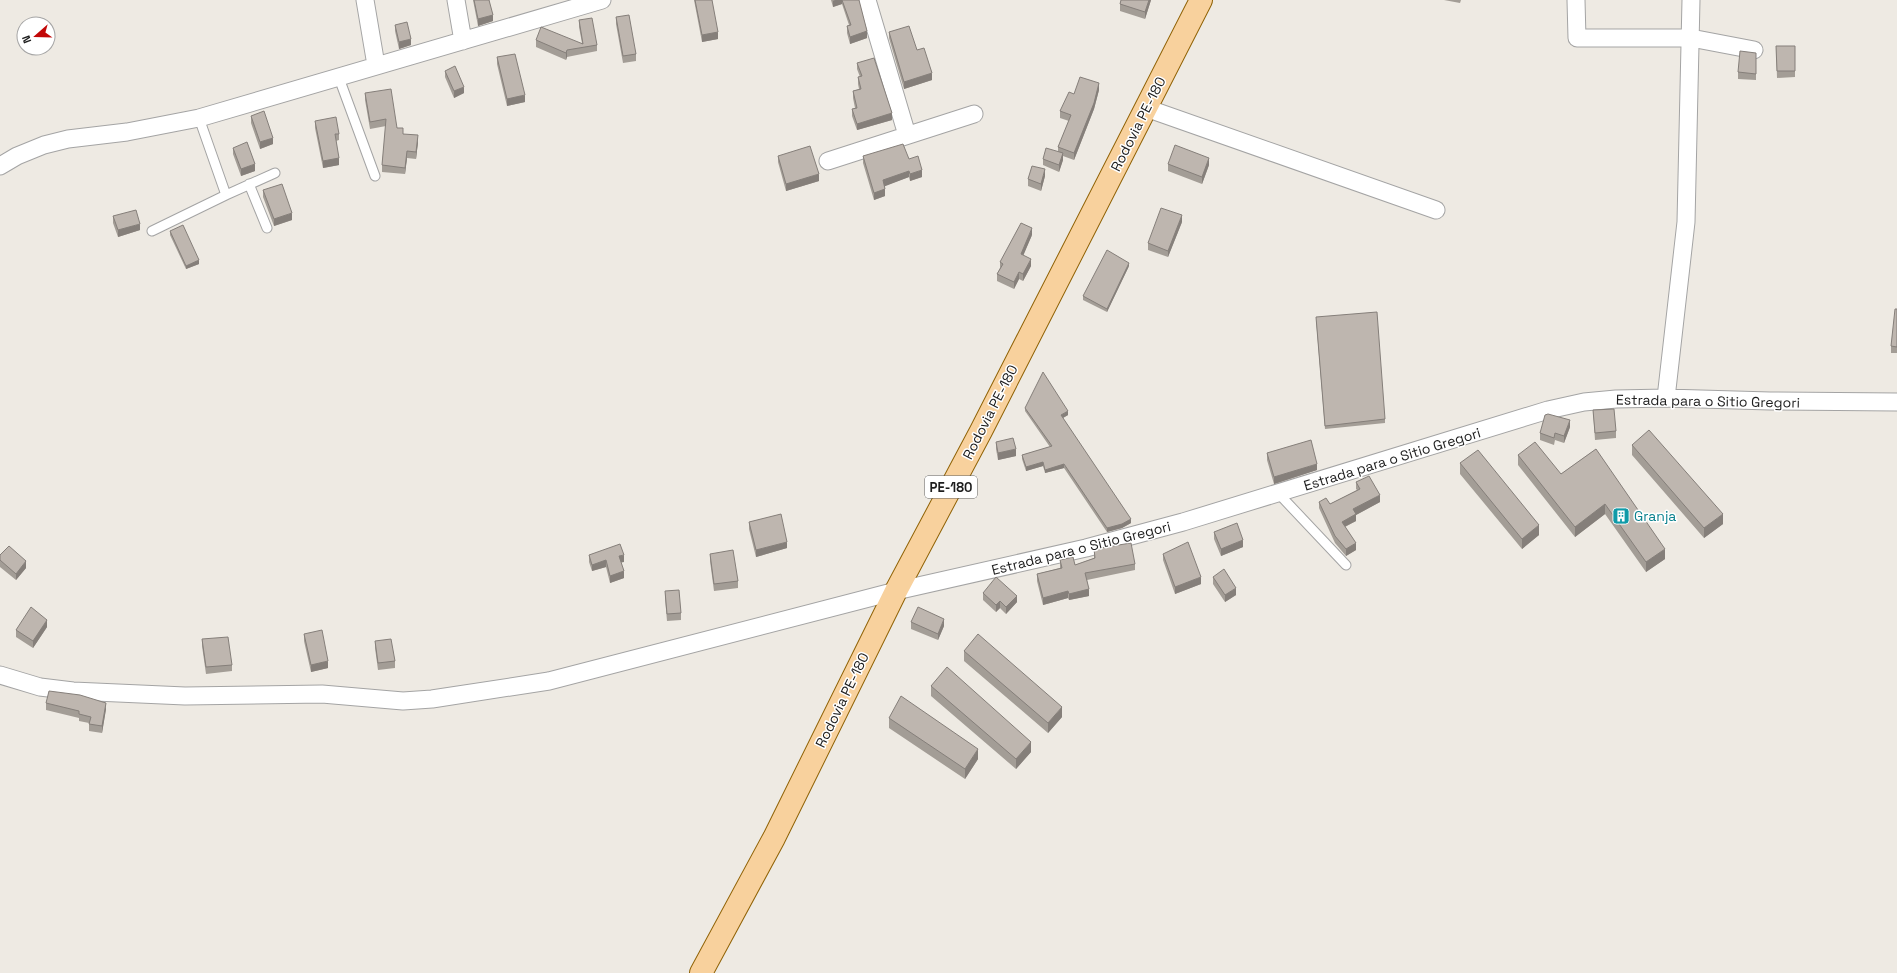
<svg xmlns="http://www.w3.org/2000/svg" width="1897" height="973" viewBox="0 0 1897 973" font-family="'Space Grotesk',sans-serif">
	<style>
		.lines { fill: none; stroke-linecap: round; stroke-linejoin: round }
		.service-casing { stroke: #a4a4a4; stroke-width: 11 }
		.minor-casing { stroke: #a4a4a4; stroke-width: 19 }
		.primary-casing { stroke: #906205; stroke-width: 24 }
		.service { stroke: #fff; stroke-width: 9 }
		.minor { stroke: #fff; stroke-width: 17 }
		.primary { stroke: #f8d19d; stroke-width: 22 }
		.wall { fill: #a39d96 }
		.shaded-wall { fill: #857f7a }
		.building { fill: #beb6af; stroke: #857f7a }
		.labels { text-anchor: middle; stroke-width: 3; stroke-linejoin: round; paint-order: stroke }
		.shield { fill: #fff; stroke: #616161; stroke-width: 1 }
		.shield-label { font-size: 13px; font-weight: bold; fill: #1d1d1d }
		.street-label { font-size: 14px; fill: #1d1d1d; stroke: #fff }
		.culture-label { font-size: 14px; fill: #0d838f; stroke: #fff; text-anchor: start }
	</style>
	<rect width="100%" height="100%" fill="#eeeae3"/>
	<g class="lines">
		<!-- service casing -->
		<g class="service-casing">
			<path id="service" d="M 339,78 L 375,176
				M 249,184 L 267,228
				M 226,195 L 275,173
				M 152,231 L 226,195 L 199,118
				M 1279,494 L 1346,565"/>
		</g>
		<!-- minor casing -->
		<g class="minor-casing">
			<path id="minor" d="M 365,0 L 376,65
				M 456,0 L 463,41
				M 867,0 L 907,135
				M 1576,0 L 1577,38 L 1691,38 L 1754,50
				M 1146,108 L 1436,210
				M 828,161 L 974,114
				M 0,166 L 17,156 L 44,145 L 68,139 L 127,132 L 199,118 L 602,0
				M 1666,398 L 1686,222 L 1691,0
				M 0,675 L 40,687 L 73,691 L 185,696 L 322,694 L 403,701 L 432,699 L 549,681 L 896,591 L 1086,548 L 1183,522 L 1548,410 L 1584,402 L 1616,399 L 1666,398 L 1770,401 L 1897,402"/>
		</g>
		<!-- primary casing -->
		<g class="primary-casing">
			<path id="primary" d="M 701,973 L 774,838 L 896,591 L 981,431 L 1201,0"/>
		</g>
		<!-- service -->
		<use href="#service" class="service"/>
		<!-- minor -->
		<use href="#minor" class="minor"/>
		<!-- primary -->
		<use href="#primary" class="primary"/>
	</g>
	<!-- wall -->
	<path class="wall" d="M 473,0 L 489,0 L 493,21 L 478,26 Z
		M 694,0 L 712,0 L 718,39 L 702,42 Z
		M 831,0 L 859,0 L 867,38 L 850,44 L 847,33 L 847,26 L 849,25 L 842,4 L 833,7 Z
		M 1121,0 L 1151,0 L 1145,19 L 1120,11 L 1120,4 Z
		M 1444,0 L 1461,0 L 1460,3 Z
		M 616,17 L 636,54 L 636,61 L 623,63 L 616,24 Z
		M 579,20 L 597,45 L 597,51 L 567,57 L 566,60 L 536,47 L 536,40 L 582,43 L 579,27 Z
		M 395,25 L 411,45 L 399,49 L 395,31 Z
		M 889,32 L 917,50 L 932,80 L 904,89 L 889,38 Z
		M 1776,46 L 1795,46 L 1795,77 L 1777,78 Z
		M 497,57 L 525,102 L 507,106 L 497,64 Z
		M 1756,60 L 1756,80 L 1738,79 L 1738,72 Z
		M 857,63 L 892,120 L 857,130 L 852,116 L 852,109 L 855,108 L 853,98 L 853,91 L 859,89 L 858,84 L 858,77 L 860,77 L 857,69 Z
		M 445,71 L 464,93 L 454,98 L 445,77 Z
		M 1099,90 L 1094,109 L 1074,160 L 1063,156 L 1063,160 L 1059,172 L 1043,165 L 1043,159 L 1058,152 L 1058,147 L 1069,121 L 1060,118 L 1060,111 L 1074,94 Z
		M 365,93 L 403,134 L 418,142 L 416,159 L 407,158 L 405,174 L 382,172 L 382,165 L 386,126 L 370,129 L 365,100 Z
		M 251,116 L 273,144 L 260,149 L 251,123 Z
		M 315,121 L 339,134 L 339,140 L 336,141 L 339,165 L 323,168 L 315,128 Z
		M 233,148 L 255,171 L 241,176 L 233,154 Z
		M 778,156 L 819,181 L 786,191 L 778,162 Z
		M 863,156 L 909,159 L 922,177 L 910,181 L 909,177 L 884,186 L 885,196 L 874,200 L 863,163 Z
		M 1168,164 L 1209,165 L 1202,184 L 1168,171 Z
		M 1045,176 L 1041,191 L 1028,186 L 1028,179 Z
		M 263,190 L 292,220 L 274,226 L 263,197 Z
		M 113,216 L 140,230 L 118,237 L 113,223 Z
		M 1182,222 L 1168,257 L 1148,250 L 1148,243 Z
		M 170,231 L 199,264 L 186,269 L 170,235 Z
		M 1032,235 L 1023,255 L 1031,266 L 1023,281 L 1019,279 L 1014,289 L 997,281 L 997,274 L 1000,268 L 1000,262 Z
		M 1129,266 L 1107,312 L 1083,300 L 1083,296 Z
		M 1897,309 L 1897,353 L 1891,353 L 1891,346 Z
		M 1316,320 L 1385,419 L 1385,423 L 1325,429 Z
		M 1025,408 L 1068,415 L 1063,418 L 1131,523 L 1122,528 L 1107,532 L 1064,468 L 1045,473 L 1043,466 L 1026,471 L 1022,459 L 1022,455 L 1050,447 L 1025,411 Z
		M 1593,410 L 1616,431 L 1616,438 L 1595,440 Z
		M 1570,427 L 1564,443 L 1555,440 L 1554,445 L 1540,440 L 1540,433 Z
		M 996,442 L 1016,456 L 998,460 L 996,449 Z
		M 1632,445 L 1723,524 L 1704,538 L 1632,455 Z
		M 1596,449 L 1665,559 L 1646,572 L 1605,514 L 1575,537 L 1518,465 L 1518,455 L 1561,474 Z
		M 1267,453 L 1317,470 L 1274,484 L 1267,460 Z
		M 1460,463 L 1539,535 L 1522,549 L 1460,474 Z
		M 1356,482 L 1380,502 L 1356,515 L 1356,521 L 1345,527 L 1356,550 L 1346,556 L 1335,543 L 1319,508 L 1319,502 L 1330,504 L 1357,490 L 1356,489 Z
		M 749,522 L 787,548 L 756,557 L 749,529 Z
		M 1214,532 L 1243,547 L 1221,556 L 1214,539 Z
		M 1094,549 L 1135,564 L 1135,570 L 1087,580 L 1089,596 L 1069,600 L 1068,598 L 1043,605 L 1037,581 L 1037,574 L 1060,568 L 1060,560 L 1075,565 L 1094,558 Z
		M 710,554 L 738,581 L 738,588 L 714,591 L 710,561 Z
		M 1163,554 L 1201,584 L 1175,594 L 1163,560 Z
		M 0,555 L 26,568 L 16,580 L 0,567 Z
		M 589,555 L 624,562 L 621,562 L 624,578 L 610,583 L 606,567 L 592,571 L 589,562 Z
		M 1213,577 L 1236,595 L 1225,602 L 1213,584 Z
		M 665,591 L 681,613 L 681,620 L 667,621 L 665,598 Z
		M 983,593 L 1017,602 L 1006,614 L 1000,608 L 996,612 L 983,600 Z
		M 911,622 L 944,626 L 938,640 L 911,629 Z
		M 47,627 L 33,648 L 16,637 L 16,630 Z
		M 304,634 L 328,668 L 311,672 L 304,641 Z
		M 202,639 L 232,665 L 232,671 L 206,674 L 202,646 Z
		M 375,641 L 395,661 L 395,668 L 378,670 L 375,648 Z
		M 964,651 L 1062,717 L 1048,733 L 964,661 Z
		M 931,686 L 1031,752 L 1016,769 L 931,696 Z
		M 46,703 L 106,709 L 102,733 L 89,731 L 89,723 L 79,721 L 79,718 L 46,710 Z
		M 889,718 L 978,759 L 965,779 L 889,728 Z"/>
	<!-- shaded-wall -->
	<path class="shaded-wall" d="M 835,0 L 842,0 L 842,4 L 833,7 L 833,1 Z
		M 1149,0 L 1151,0 L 1145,19 L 1145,12 Z
		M 493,15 L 493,21 L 478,26 L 478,19 Z
		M 867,31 L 867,38 L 850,44 L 850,37 Z
		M 718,32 L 718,39 L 702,42 L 702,35 Z
		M 411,39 L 411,45 L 399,49 L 399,42 Z
		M 567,50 L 567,57 L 566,60 L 566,53 Z
		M 932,73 L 932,80 L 904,89 L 904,82 Z
		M 1099,83 L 1099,90 L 1094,109 L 1074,160 L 1074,153 Z
		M 464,87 L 464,93 L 454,98 L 454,91 Z
		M 525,95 L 525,102 L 507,106 L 507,99 Z
		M 892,113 L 892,120 L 857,130 L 857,124 Z
		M 418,135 L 418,142 L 416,159 L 416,152 Z
		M 273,138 L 273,144 L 260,149 L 260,142 Z
		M 407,151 L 407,158 L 405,174 L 405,168 Z
		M 1063,153 L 1063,160 L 1059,172 L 1059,165 Z
		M 339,158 L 339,165 L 323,168 L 323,161 Z
		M 1209,158 L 1209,165 L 1202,184 L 1202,177 Z
		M 255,164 L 255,171 L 241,176 L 241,169 Z
		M 1045,169 L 1045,176 L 1041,191 L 1041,184 Z
		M 922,170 L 922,177 L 910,181 L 910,174 Z
		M 909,171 L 909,177 L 883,187 L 883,180 Z
		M 819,174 L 819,181 L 786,191 L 786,184 Z
		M 885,189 L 885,196 L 874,200 L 874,193 Z
		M 292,213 L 292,220 L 274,226 L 274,219 Z
		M 1182,215 L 1182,222 L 1168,257 L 1168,251 Z
		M 140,224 L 140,230 L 118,237 L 118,230 Z
		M 1032,228 L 1032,235 L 1021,261 L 1021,254 Z
		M 1031,259 L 1031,266 L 1023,281 L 1023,274 Z
		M 199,260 L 199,264 L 186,269 L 186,266 Z
		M 1129,263 L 1129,266 L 1107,312 L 1107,309 Z
		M 1019,272 L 1019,279 L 1014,289 L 1014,282 Z
		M 1068,411 L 1068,415 L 1061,419 L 1061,415 Z
		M 1570,420 L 1570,427 L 1564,443 L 1564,436 Z
		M 1016,449 L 1016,456 L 998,460 L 998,453 Z
		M 1043,462 L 1043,466 L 1026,471 L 1026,467 Z
		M 1064,464 L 1064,468 L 1045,473 L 1045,470 Z
		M 1317,464 L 1317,470 L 1274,484 L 1274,477 Z
		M 1380,495 L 1380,502 L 1356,515 L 1356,521 L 1342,528 L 1342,522 L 1353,509 Z
		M 1605,504 L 1605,514 L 1575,537 L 1575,527 Z
		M 1723,514 L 1723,524 L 1704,538 L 1704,528 Z
		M 1131,519 L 1131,523 L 1122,528 L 1107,532 L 1107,528 Z
		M 1539,525 L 1539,535 L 1522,549 L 1522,539 Z
		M 1243,540 L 1243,547 L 1221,556 L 1221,549 Z
		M 787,542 L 787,548 L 756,557 L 756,550 Z
		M 1356,543 L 1356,550 L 1346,556 L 1346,549 Z
		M 1665,549 L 1665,559 L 1646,572 L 1646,562 Z
		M 624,555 L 624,562 L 619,563 L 619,556 Z
		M 606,560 L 606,567 L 592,571 L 592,565 Z
		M 26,561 L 26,568 L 16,580 L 16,574 Z
		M 624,571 L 624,578 L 610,583 L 610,576 Z
		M 1201,577 L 1201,584 L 1175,594 L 1175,587 Z
		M 1236,588 L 1236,595 L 1225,602 L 1225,595 Z
		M 1089,589 L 1089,596 L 1069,600 L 1069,594 Z
		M 1068,591 L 1068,598 L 1043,605 L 1043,598 Z
		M 1017,596 L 1017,602 L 1006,614 L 1006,607 Z
		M 1000,601 L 1000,608 L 996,612 L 996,605 Z
		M 944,619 L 944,626 L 938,640 L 938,634 Z
		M 47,620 L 47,627 L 33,648 L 33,641 Z
		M 328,661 L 328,668 L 311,672 L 311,665 Z
		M 106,703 L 106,709 L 102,733 L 102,726 Z
		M 1062,707 L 1062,717 L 1048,733 L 1048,723 Z
		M 1031,742 L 1031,752 L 1016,769 L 1016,759 Z
		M 978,749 L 978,759 L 965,779 L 965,769 Z"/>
	<!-- building -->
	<path class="building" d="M 474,0 L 489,0 L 493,15 L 478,19 Z
		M 695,0 L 712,0 L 718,32 L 702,35 Z
		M 842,0 L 859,0 L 867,31 L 850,37 L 847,26 L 851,25 Z
		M 1121,0 L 1149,0 L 1145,12 L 1120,4 Z
		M 629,15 L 636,54 L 623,56 L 616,17 Z
		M 592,18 L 597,45 L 567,50 L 566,53 L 536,40 L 541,27 L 583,44 L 579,20 Z
		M 407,22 L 411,39 L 399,42 L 395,25 Z
		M 909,26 L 917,50 L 924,48 L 932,73 L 904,82 L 889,32 Z
		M 1776,46 L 1795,46 L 1795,71 L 1777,71 Z
		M 1740,51 L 1756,53 L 1756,74 L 1738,72 Z
		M 515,54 L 525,95 L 507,99 L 497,57 Z
		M 874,58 L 892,113 L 857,124 L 852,109 L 857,108 L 853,91 L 861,89 L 858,77 L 862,76 L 857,63 Z
		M 455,66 L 464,87 L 454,91 L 445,71 Z
		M 1080,77 L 1099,83 L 1094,103 L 1074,153 L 1058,147 L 1071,115 L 1060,111 L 1069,92 L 1074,94 Z
		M 391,89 L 397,128 L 403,128 L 403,134 L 418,135 L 416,152 L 407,151 L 405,168 L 382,165 L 386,119 L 370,122 L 365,93 Z
		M 264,111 L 273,138 L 260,142 L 251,116 Z
		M 336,117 L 339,134 L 335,134 L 339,158 L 323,161 L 315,121 Z
		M 247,142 L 255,164 L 241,169 L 233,148 Z
		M 903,144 L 909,159 L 918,156 L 922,170 L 910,174 L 909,171 L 883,180 L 885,189 L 874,193 L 863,156 Z
		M 1175,145 L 1209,158 L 1202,177 L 1168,164 Z
		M 810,146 L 819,174 L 786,184 L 778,156 Z
		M 1046,148 L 1063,153 L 1059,165 L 1043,159 Z
		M 1032,166 L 1045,169 L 1041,184 L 1028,179 Z
		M 282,184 L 292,213 L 274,219 L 263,190 Z
		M 1161,208 L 1182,215 L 1168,251 L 1148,243 Z
		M 136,210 L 140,224 L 118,230 L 113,216 Z
		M 1021,223 L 1032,228 L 1021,254 L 1031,259 L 1023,274 L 1019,272 L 1014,282 L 997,274 L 1003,264 L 1000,262 Z
		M 183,225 L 199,260 L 186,266 L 170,231 Z
		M 1107,250 L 1129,263 L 1107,309 L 1083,296 Z
		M 1895,309 L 1897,309 L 1897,347 L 1891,346 Z
		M 1377,312 L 1385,419 L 1325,426 L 1316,317 Z
		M 1043,372 L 1068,411 L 1061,415 L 1131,519 L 1122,524 L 1107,528 L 1064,464 L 1045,470 L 1043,462 L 1026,467 L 1022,455 L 1052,446 L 1025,408 Z
		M 1614,409 L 1616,431 L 1595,433 L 1593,410 Z
		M 1548,414 L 1570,420 L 1564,436 L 1555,433 L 1554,438 L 1540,433 L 1545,415 Z
		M 1649,430 L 1723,514 L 1704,528 L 1632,445 Z
		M 1013,438 L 1016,449 L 998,453 L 996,442 Z
		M 1311,440 L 1317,464 L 1274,477 L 1267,453 Z
		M 1535,442 L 1561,474 L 1596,449 L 1665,549 L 1646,562 L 1605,504 L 1575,527 L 1518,455 Z
		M 1478,450 L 1539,525 L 1522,539 L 1460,463 Z
		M 1369,476 L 1380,495 L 1353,509 L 1356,514 L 1342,522 L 1356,543 L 1346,549 L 1335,536 L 1319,502 L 1326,498 L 1330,504 L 1360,489 L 1356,482 Z
		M 781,514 L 787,542 L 756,550 L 749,522 Z
		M 1237,523 L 1243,540 L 1221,549 L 1214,532 Z
		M 1188,542 L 1201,577 L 1175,587 L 1163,554 Z
		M 1131,543 L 1135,564 L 1085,573 L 1089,589 L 1069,594 L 1068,591 L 1043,598 L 1037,574 L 1062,568 L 1060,560 L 1073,557 L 1075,565 L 1095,558 L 1094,549 Z
		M 620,544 L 624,555 L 619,556 L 624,571 L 610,576 L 606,560 L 592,565 L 589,555 Z
		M 9,546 L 26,561 L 16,574 L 0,560 L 0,555 Z
		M 733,550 L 738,581 L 714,584 L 710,554 Z
		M 1224,569 L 1236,588 L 1225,595 L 1213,577 Z
		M 996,577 L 1017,596 L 1006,607 L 1000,601 L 996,605 L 983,593 Z
		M 679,590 L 681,613 L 667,614 L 665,591 Z
		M 31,607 L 47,620 L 33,641 L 16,630 Z
		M 918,607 L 944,619 L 938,634 L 911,622 Z
		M 322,630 L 328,661 L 311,665 L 304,634 Z
		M 978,634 L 1062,707 L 1048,723 L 964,651 Z
		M 228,637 L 232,665 L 206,667 L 202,639 Z
		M 391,639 L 395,661 L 378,663 L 375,641 Z
		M 947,667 L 1031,742 L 1016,759 L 931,686 Z
		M 49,691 L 80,695 L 106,703 L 102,726 L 89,724 L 91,717 L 79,714 L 79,711 L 46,703 Z
		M 901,696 L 978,749 L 965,769 L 889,718 Z"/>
	<!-- icons -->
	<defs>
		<g id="building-square" transform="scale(0.9)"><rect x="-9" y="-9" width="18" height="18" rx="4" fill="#0f9aa8" stroke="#fff"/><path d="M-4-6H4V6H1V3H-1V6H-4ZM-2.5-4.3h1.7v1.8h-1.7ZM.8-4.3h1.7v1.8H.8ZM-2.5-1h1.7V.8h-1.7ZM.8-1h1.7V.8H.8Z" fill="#fff"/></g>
	</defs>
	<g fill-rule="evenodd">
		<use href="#building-square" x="1621" y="516"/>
	</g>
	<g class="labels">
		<!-- shield labels -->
		<rect class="shield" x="925" y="476" width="52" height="22" rx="3"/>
		<g class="shield-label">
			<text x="951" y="492">PE-180</text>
		</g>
		<!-- street labels -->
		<g class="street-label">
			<text transform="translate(1138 124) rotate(-63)" y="5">Rodovia PE-180</text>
			<text transform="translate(1708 401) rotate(1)" y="5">Estrada para o Sitio Gregori</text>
			<text transform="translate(990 412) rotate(-63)" y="5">Rodovia PE-180</text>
			<text transform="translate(1392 459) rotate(-17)" y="5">Estrada para o Sitio Gregori</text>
			<text transform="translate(1081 548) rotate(-14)" y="5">Estrada para o Sitio Gregori</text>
			<text transform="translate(842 700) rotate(-64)" y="5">Rodovia PE-180</text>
		</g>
		<!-- culture labels -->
		<g class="culture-label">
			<text x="1634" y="521">Granja</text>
		</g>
	</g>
	<!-- north arrow -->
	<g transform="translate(36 36) rotate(250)"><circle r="19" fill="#ffffff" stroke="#a5a5a5"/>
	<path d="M0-3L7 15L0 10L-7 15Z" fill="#c20707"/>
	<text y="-6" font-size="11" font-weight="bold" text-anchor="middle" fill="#1d1d1d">N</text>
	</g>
</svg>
